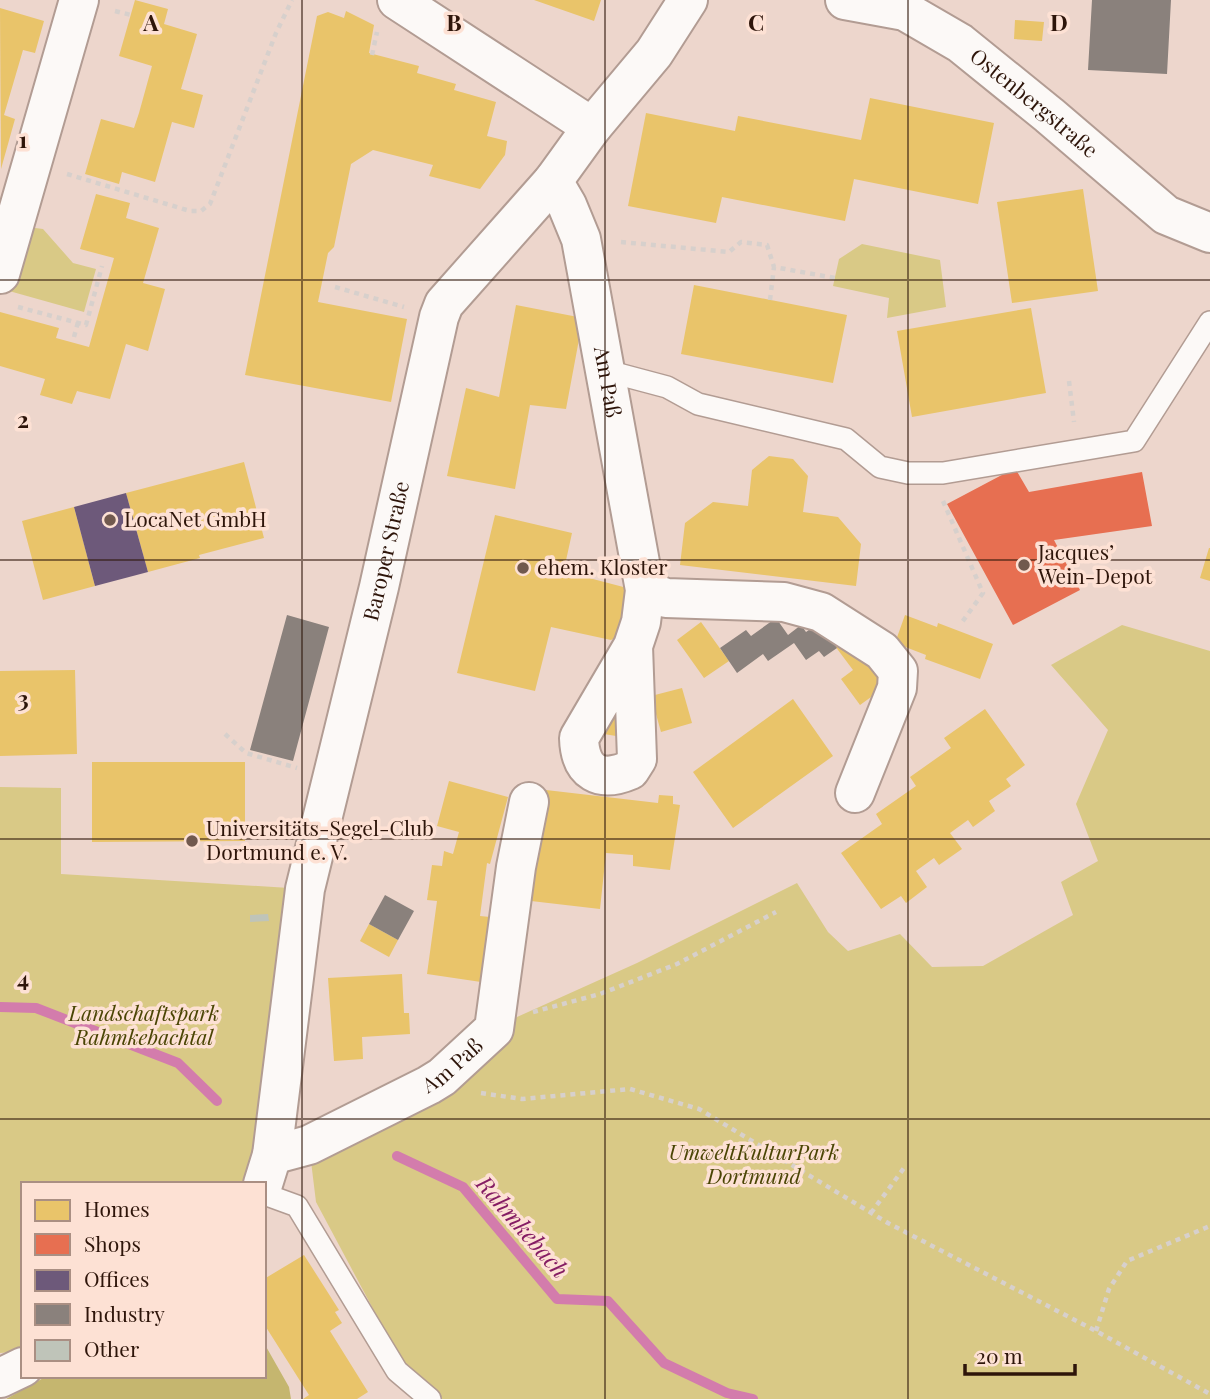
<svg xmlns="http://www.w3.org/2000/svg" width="1210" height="1399" viewBox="0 0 1210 1399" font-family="'Playfair Display',serif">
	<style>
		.green { fill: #d9c986 }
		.forest { fill: #c5b66f }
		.homes { fill: #e9c46a }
		.shops { fill: #e76f51 }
		.offices { fill: #6d597a }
		.industry { fill: #8a817c }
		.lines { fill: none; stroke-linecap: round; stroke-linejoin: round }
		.stream { stroke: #d37cac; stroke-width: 10 }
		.building { fill: #bfc4b9 }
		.service-casing { stroke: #b29c93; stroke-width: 24 }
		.minor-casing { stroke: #b29c93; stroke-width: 42 }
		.path { stroke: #d7d0cc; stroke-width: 4.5; stroke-dasharray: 5 5; stroke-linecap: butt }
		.service { stroke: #fcf9f7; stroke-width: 21 }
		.minor { stroke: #fcf9f7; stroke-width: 38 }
		.grid { fill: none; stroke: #2e150a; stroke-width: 2; stroke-opacity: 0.55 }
		.poi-dot { fill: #71594e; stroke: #fde1d4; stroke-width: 2.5 }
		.labels { text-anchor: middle; stroke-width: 7; stroke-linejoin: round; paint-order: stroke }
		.street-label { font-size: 21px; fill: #2e150a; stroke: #fde1d4 }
		.poi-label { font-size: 21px; fill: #2e150a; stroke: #fde1d4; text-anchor: start }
		.park-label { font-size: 21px; font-style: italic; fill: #4a4504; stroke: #fde1d4 }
		.water-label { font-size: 23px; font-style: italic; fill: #851c63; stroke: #fde1d4 }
		.grid-label { font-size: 23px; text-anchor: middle; font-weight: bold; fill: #2e150a; stroke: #fde1d4; stroke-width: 7; stroke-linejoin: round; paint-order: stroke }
	</style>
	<rect width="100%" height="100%" fill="#edd6cc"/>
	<!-- green -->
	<path class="green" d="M 20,226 L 43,229 L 73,263 L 96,269 L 84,312 L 2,289 Z
		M 862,244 L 940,260 L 946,307 L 887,318 L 889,298 L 833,286 L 839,259 Z
		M 1122,625 L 1210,651 L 1210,1399 L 431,1399 L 403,1365 L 316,1202 L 309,1145 L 442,1077 L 517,1017 L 637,963 L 797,883 L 828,932 L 848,951 L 900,934 L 932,967 L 983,966 L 1073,915 L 1061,882 L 1098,861 L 1076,804 L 1108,730 L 1051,665 Z
		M 0,787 L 61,788 L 61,874 L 305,889 L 263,1184 L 23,1184 L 23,1351 L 0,1353 Z"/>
	<!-- forest -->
	<path class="forest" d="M 264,1343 L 289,1387 L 291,1399 L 6,1399 L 47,1376 L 264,1376 Z"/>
	<!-- homes -->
	<path class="homes" d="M 135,0 L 168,9 L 164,24 L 197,34 L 181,89 L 203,95 L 194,128 L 172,122 L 155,182 L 122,172 L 119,184 L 85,174 L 101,119 L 134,128 L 139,113 L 152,66 L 119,56 Z
		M 534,0 L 601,0 L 594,21 Z
		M 0,8 L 44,21 L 35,53 L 23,50 L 4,115 L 15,119 L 1,169 Z
		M 346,11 L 374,25 L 369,53 L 419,66 L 417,73 L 456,84 L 454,90 L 496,102 L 487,136 L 507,141 L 505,155 L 480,189 L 429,176 L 433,165 L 373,150 L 351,164 L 334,247 L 328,253 L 318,302 L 407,319 L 391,402 L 245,375 L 317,16 L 328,12 L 344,18 Z
		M 1015,20 L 1044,22 L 1042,41 L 1014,39 Z
		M 870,98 L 994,123 L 978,204 L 854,179 L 845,221 L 722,197 L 716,223 L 628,206 L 646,113 L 735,131 L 738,116 L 861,140 Z
		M 1083,189 L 1098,291 L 1012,303 L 997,202 Z
		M 96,194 L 130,203 L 126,218 L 159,228 L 143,283 L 165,289 L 148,351 L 126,344 L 110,399 L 77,391 L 72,404 L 40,395 L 45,379 L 0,366 L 0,312 L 59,328 L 56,338 L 89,347 L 114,258 L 80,249 Z
		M 694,285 L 847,315 L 833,383 L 681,354 Z
		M 516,305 L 583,318 L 566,409 L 530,405 L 515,489 L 447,476 L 466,388 L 499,397 Z
		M 1031,308 L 1046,393 L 912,417 L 897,331 Z
		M 769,456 L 793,459 L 808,476 L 803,512 L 838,517 L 861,544 L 856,586 L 680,565 L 685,523 L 713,502 L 748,506 L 752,470 Z
		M 244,462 L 264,538 L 199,555 L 200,558 L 148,572 L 126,493 Z
		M 74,507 L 95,586 L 43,600 L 22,521 Z
		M 495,515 L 572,533 L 565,565 L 572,567 L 570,573 L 631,589 L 618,636 L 611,640 L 551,627 L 535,691 L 457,673 Z
		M 1209,548 L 1210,548 L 1210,581 L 1200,578 Z
		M 905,615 L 937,627 L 938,623 L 993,644 L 980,679 L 925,659 L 926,655 L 895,643 Z
		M 701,622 L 729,661 L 704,678 L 677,640 Z
		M 848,636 L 885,687 L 860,705 L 841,679 L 853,670 L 835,646 Z
		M 75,670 L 77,754 L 0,756 L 0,671 Z
		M 682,688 L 692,723 L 661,732 L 651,696 Z
		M 793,699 L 833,756 L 733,828 L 693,772 Z
		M 621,705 L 616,736 L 598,733 Z
		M 985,709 L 1025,765 L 1006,779 L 1011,786 L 989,801 L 995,811 L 973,827 L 968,820 L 950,833 L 962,849 L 939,865 L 934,858 L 916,871 L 927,887 L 906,903 L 901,896 L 881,909 L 841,853 L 882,824 L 876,814 L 916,786 L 910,777 L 951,748 L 944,738 Z
		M 92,762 L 245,762 L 245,841 L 92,842 Z
		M 449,781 L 508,797 L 490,864 L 487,863 L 480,916 L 490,917 L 481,982 L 427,974 L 437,901 L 427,900 L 432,865 L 442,866 L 444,851 L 453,854 L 459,832 L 437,826 Z
		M 546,790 L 658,803 L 659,795 L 673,796 L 673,804 L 680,805 L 670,870 L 633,866 L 633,855 L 606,853 L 600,909 L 531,901 Z
		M 369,924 L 398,940 L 389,957 L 360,941 Z
		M 402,974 L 404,1013 L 409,1013 L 410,1034 L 362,1037 L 363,1059 L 334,1061 L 328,978 Z
		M 304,1255 L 339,1310 L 335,1312 L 342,1323 L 330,1331 L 368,1392 L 357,1399 L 303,1399 L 309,1395 L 264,1324 L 264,1279 Z"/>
	<!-- shops -->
	<path class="shops" d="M 1015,468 L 1029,492 L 1142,472 L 1152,526 L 1054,540 L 1080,590 L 1013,625 L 947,504 Z"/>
	<!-- offices -->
	<path class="offices" d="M 126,493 L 148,572 L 95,586 L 74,507 Z"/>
	<!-- industry -->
	<path class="industry" d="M 1092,0 L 1171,0 L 1167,74 L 1088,70 Z
		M 287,615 L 329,627 L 293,761 L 250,750 Z
		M 776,618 L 788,635 L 801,625 L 806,632 L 819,623 L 837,648 L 824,657 L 819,651 L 806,660 L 794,643 L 768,661 L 763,654 L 737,673 L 720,648 L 746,630 L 751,636 Z
		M 385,895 L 414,911 L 398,940 L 369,924 Z"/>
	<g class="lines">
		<!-- stream -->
		<path class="stream" d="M 0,1007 L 36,1008 L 178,1063 L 217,1101
			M 397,1156 L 463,1187 L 557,1299 L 608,1301 L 664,1363 L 727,1393 L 753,1399"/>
	</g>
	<!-- building -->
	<path class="building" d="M 268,914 L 269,921 L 250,922 L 250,915 Z"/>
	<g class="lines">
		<!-- service casing -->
		<g class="service-casing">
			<path id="service" d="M 607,371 L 667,387 L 698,404 L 846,439 L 880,467 L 908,473 L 943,473 L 1134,441 L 1210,322
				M 264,1194 L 297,1206 L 397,1371 L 430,1399"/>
		</g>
		<!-- minor casing -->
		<g class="minor-casing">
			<g id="minor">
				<path d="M 397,0 L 592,127"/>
				<path id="s1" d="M 845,0 L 905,11 L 960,43 L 1049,115 L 1166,215 L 1210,233"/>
				<path id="s2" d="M 553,181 L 567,205 L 581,239 L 645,590 L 641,622 L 633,646 L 579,738 C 580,773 600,783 630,770 L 637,759 L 633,646"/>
				<path d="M 0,274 L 79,0"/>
				<path d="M 645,590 L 666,598 L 784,602 L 821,612 L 882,651 L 898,671 L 897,688 L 855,793"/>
				<path id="s3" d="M 272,1155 L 309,1145 L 429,1085 L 442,1077 L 494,1029 L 516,867 L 529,802"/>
				<path id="s4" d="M 263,1184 L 272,1155 L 305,889 L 379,587 L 439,317 L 444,304 L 553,181 L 592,127 L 654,53 L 688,0"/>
				<path d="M 0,1378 L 23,1367"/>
			</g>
		</g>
		<!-- path -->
		<path class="path" d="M 115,11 L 131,15
			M 372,55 L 377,32
			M 67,174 L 190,211 L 201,211 L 210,204 L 276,33 L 292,0
			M 621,242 L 729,252 L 741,242 L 767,245 L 774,267 L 835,278
			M 335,287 L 404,307
			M 770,300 L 774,267
			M 18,307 L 86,325 L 102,266
			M 74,337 L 78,322
			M 1069,381 L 1074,422
			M 943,501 L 983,593 L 960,625
			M 225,734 L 246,753 L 297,768
			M 533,1012 L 600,994 L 677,964 L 776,912
			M 481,1093 L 522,1099 L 630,1089 L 699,1109 L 888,1223 L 1096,1331 L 1210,1394
			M 871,1213 L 904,1168
			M 1096,1331 L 1109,1289 L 1127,1261 L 1210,1226"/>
		<!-- service -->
		<use href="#service" class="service"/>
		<!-- minor -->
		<use href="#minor" class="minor"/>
	</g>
	<!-- grid -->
	<path class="grid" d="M 302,0 L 302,1399M 605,0 L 605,1399M 908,0 L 908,1399M 0,280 L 1210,280M 0,560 L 1210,560M 0,839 L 1210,839M 0,1119 L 1210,1119"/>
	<!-- markers -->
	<g class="poi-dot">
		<circle cx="110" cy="520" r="7"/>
		<circle cx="1024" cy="565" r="7"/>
		<circle cx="523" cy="568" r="7"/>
		<circle cx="192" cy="841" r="7"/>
	</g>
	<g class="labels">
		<!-- street labels -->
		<g class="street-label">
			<text dy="7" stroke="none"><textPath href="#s1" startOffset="220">Ostenbergstraße</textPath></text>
			<text dy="7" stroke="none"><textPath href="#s2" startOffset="210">Am Paß</textPath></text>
			<text dy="7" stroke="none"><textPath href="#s4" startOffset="646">Baroper Straße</textPath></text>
			<text dy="7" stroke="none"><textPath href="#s3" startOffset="203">Am Paß</textPath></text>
		</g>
		<!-- poi labels -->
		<g class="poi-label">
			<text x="124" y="527">LocaNet GmbH</text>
			<text x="1038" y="560">Jacques’<tspan x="1038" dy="24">Wein-Depot</tspan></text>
			<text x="537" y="575">ehem. Kloster</text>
			<text x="206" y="836">Universitäts-Segel-Club<tspan x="206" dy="24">Dortmund e. V.</tspan></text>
		</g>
		<!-- park labels -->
		<g class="park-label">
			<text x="144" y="1021">Landschaftspark<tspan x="144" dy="24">Rahmkebachtal</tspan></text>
			<text x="754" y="1160">UmweltKulturPark<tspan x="754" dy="24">Dortmund</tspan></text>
		</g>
		<!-- water labels -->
		<g class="water-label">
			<text transform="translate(522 1227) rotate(49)" y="8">Rahmkebach</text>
		</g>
	</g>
	<g class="grid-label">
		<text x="151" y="31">A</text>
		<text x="454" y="31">B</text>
		<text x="756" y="31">C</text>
		<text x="1059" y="31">D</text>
		<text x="23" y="148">1</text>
		<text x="23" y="428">2</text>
		<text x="23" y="707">3</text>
		<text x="23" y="987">4</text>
	</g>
	<!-- legend -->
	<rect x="21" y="1182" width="245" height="196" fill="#fde1d4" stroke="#aa8f83" stroke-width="2"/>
	<rect x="35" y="1200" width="35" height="21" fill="#e9c46a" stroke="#aa8f83" stroke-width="2"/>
	<text x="84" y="1217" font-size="21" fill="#2e150a">Homes</text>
	<rect x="35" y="1234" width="35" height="21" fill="#e76f51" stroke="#aa8f83" stroke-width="2"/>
	<text x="84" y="1252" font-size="21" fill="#2e150a">Shops</text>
	<rect x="35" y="1270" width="35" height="21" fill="#6d597a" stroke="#aa8f83" stroke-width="2"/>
	<text x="84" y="1287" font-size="21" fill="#2e150a">Offices</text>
	<rect x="35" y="1304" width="35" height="21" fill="#8a817c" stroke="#aa8f83" stroke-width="2"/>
	<text x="84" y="1322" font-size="21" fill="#2e150a">Industry</text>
	<rect x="35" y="1340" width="35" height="21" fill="#bfc4b9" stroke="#aa8f83" stroke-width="2"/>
	<text x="84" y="1357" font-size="21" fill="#2e150a">Other</text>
	<!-- scale -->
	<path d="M965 1364v10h110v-10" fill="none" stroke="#2e150a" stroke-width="3.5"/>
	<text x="976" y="1364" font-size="21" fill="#2e150a" stroke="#fde1d4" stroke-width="5" paint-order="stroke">20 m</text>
</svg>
